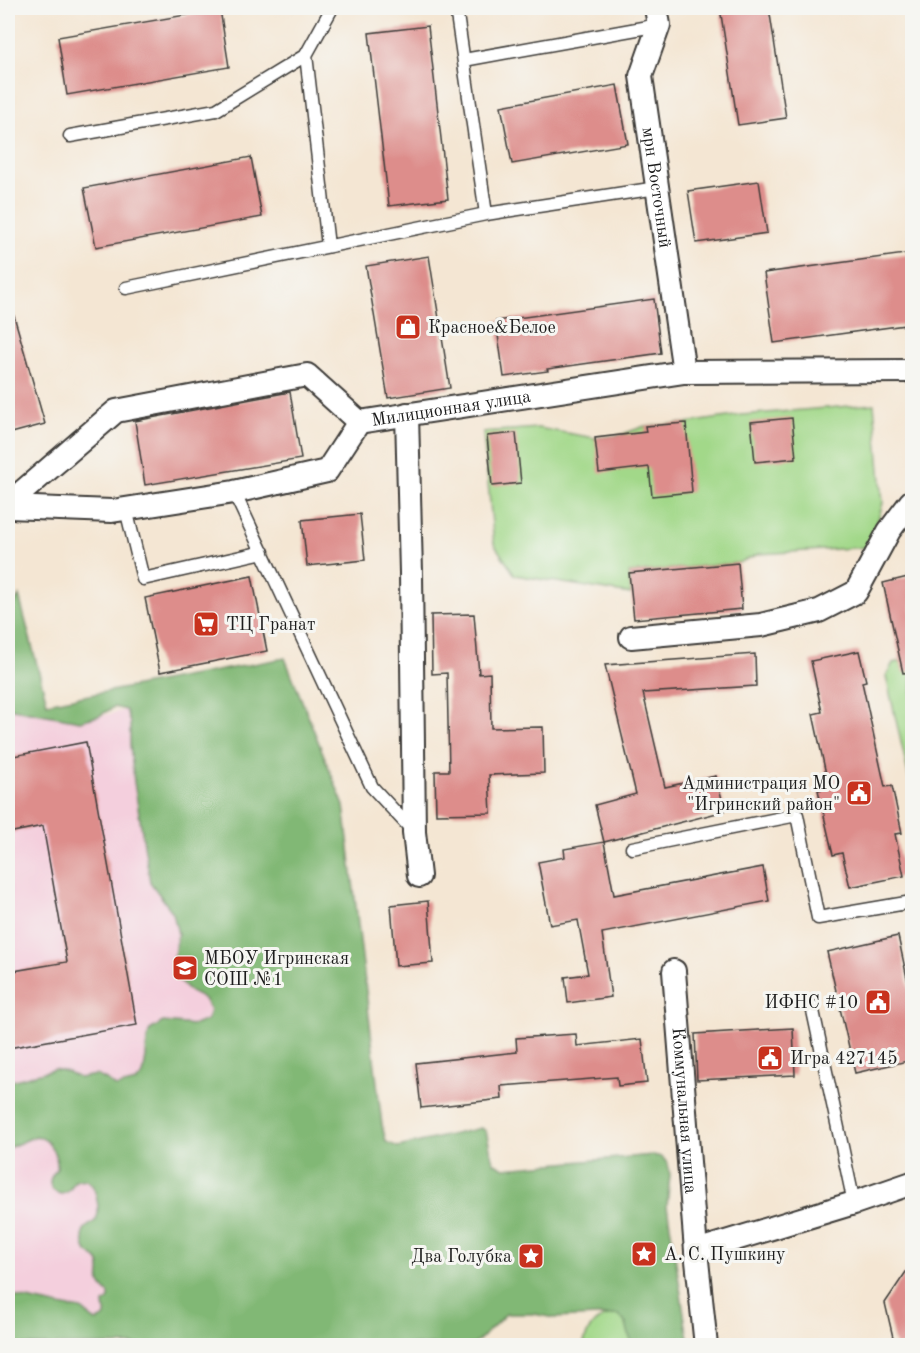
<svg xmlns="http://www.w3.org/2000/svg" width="920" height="1353" viewBox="0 0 920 1353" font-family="'Old Standard TT',serif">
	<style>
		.built { fill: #f4cfdd }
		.green { fill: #a2d889; stroke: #5f7a52; stroke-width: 1.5 }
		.forest { fill: #81b875; stroke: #4e6a48; stroke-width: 1.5 }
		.building { fill: #dd8d8b }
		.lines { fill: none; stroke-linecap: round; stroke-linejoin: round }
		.lane-casing { stroke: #3c3a37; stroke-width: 15 }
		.street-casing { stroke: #3c3a37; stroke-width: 26 }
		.lane { stroke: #fff; stroke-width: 12 }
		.street { stroke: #fff; stroke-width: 22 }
		.labels { text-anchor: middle; stroke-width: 6; stroke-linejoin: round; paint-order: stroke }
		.street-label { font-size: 18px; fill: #1c1c1c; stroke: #f6f6f2 }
		.poi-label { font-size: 18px; fill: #1c1c1c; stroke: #f6f6f2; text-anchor: start }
	</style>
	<rect width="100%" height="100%" fill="#f6f6f2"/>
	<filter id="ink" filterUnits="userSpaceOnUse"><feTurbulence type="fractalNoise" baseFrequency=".0167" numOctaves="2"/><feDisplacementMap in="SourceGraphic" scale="12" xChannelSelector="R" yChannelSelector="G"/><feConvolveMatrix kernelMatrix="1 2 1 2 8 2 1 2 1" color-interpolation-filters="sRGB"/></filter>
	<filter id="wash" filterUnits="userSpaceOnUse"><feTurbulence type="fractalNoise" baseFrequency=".008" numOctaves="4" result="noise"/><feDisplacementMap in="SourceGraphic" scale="24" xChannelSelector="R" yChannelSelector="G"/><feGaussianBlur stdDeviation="1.35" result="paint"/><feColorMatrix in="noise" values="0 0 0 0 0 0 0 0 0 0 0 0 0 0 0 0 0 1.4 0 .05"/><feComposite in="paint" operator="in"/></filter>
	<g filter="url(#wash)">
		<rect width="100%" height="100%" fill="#f4e6d3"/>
		<!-- built -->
		<path class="built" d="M 289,670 L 296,810 L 125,1346 L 8,1345 L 8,708 L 80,721 Z"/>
		<!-- green -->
		<path class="green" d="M 874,404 L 883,503 L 870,547 L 759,554 L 738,563 L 629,573 L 631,594 L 515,575 L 494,544 L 483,432 L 538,428 L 595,438 L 620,435 L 645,426 L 686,423 L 742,415 Z
			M 912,659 L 912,786 L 911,786 L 886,676 L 893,663 Z
			M 616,1314 L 628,1316 L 650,1346 L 583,1346 C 589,1325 594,1318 616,1314 Z"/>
		<!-- forest -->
		<path class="forest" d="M 19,596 L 47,703 L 285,658 L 344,806 L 382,1125 L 386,1142 L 398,1147 L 481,1128 L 486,1131 L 493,1162 L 504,1168 L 653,1155 L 662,1157 L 668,1164 L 670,1175 L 667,1206 L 689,1345 L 632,1345 L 626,1324 L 619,1315 L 554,1318 L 534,1314 L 506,1314 L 474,1345 L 8,1345 L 8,1295 L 70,1308 C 88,1307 83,1314 96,1321 C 110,1318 104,1313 104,1303 L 109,1299 L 109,1294 C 106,1291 102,1288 100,1283 C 98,1276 103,1268 98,1261 C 95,1257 90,1255 87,1252 C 84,1247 83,1238 83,1233 C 84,1224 95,1226 97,1217 C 100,1209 96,1187 89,1182 C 84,1178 80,1180 75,1181 C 72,1185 71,1190 67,1192 C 60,1197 50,1191 50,1182 C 50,1177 53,1174 56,1170 C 60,1161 52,1146 45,1140 C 42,1138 39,1137 36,1136 L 8,1148 L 8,1082 L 54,1069 L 68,1072 L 79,1078 L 96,1075 L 108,1081 L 116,1087 L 136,1082 L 143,1075 L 146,1057 L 147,1039 L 150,1030 L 163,1022 L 194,1025 L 207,1020 L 210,1010 L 204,999 L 190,992 L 175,976 L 174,956 L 178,934 L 173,913 L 150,882 L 134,782 L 130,745 L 130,723 L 126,710 L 114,707 L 99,716 L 80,721 L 8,708 L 8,614 Z"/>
		<g id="blocks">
			<!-- building -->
			<path class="building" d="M 720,8 L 769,8 L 786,118 L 738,125 Z
				M 220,9 L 229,67 L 67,95 L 58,37 Z
				M 428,26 L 448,199 L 389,206 L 369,33 Z
				M 617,85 L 628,144 L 512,164 L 501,106 Z
				M 251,157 L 262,217 L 96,247 L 84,188 Z
				M 759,181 L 767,233 L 696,243 L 688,191 Z
				M 912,253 L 912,324 L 774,343 L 764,273 Z
				M 429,256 L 450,388 L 388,398 L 366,266 Z
				M 654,299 L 661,353 L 547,369 L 548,371 L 504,377 L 496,321 Z
				M 14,316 L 45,424 L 8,434 L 8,317 Z
				M 290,392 L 301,459 L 145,485 L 135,421 Z
				M 792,418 L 796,458 L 755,462 L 751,422 Z
				M 686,423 L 692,492 L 652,496 L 649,467 L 599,473 L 595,438 L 646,432 L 645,426 Z
				M 516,433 L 521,483 L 492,486 L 487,436 Z
				M 360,514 L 365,560 L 307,566 L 302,520 Z
				M 738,563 L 742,609 L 634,619 L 629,573 Z
				M 252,576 L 267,651 L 160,672 L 145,598 Z
				M 912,576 L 912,672 L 903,673 L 883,583 Z
				M 474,614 L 479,674 L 490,673 L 491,728 L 543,727 L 544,773 L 489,775 L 491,813 L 436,814 L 435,771 L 449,771 L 447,673 L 432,674 L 431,615 Z
				M 859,651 L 866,681 L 862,682 L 885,787 L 892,786 L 902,833 L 895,834 L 904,876 L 850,887 L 842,853 L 833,855 L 818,790 L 829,788 L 813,714 L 822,712 L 811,661 Z
				M 755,654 L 756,686 L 643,693 L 665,787 L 716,776 L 725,811 L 604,842 L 595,805 L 636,794 L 605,665 Z
				M 86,742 L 137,1025 L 8,1048 L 8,972 L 67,962 L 43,826 L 8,833 L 8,757 Z
				M 604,842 L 614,895 L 763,867 L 769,901 L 602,933 L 611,997 L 568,1003 L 565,977 L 588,974 L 578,920 L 550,925 L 538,862 L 565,857 L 564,849 Z
				M 428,901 L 433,963 L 396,966 L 391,905 Z
				M 898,936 L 912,1001 L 912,1060 L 855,1073 L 827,952 Z
				M 793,1028 L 795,1075 L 697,1080 L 695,1034 Z
				M 576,1034 L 577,1046 L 642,1039 L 647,1083 L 618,1086 L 617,1077 L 501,1086 L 502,1099 L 421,1108 L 416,1063 L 517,1052 L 516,1038 Z
				M 912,1263 L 912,1346 L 895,1346 L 885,1303 Z"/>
		</g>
	</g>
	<g filter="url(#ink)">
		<use href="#blocks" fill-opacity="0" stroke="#3c3a37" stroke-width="1.5"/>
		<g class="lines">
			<!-- lane casing -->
			<g class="lane-casing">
				<path id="lane" d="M 456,8 L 486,214
					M 464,60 L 659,25
					M 70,136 L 216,110 L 306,55
					M 328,246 L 306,55 L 332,8
					M 126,288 L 486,214 L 657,188
					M 234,492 L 372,787 L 413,831
					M 126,509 L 143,579 L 263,552
					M 632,848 L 797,815 L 818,918 L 912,902
					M 812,1006 L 854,1203"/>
			</g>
			<!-- street casing -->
			<g class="street-casing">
				<g id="street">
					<path id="s1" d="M 656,8 L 659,25 L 641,76 L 684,372"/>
					<path d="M 407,414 L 411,573 L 414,832 L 419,876"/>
					<path id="s2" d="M 8,504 L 116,411 L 307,375 L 359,422 L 684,372 L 912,371"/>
					<path d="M 8,507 L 112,511 L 234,492 L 327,471 L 359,422"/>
					<path d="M 631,637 L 761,625 L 819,611 L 856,592 L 889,531 L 910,503 L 912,501"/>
					<path id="s3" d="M 674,971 L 696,1251 L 706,1346"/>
					<path d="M 696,1251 L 854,1203 L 912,1183"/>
				</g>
			</g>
			<!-- lane -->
			<use href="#lane" class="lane"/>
			<!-- street -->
			<use href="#street" class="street"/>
		</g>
	</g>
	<!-- icons -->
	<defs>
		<g id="shop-square" transform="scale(1.35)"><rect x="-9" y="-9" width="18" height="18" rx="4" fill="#c8321e" stroke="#f6f6f2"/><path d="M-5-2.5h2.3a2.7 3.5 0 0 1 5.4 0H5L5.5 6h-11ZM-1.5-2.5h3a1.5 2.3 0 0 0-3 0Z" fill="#fff"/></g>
		<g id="supermarket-square" transform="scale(1.35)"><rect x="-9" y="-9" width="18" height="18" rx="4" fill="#c8321e" stroke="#f6f6f2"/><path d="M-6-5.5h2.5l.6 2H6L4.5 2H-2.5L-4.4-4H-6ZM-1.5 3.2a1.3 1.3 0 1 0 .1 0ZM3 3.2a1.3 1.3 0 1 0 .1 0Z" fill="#fff"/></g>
		<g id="civic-square" transform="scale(1.35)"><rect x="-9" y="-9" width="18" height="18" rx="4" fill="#c8321e" stroke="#f6f6f2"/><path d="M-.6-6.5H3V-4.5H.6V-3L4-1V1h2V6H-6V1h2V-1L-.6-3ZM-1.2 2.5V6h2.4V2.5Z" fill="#fff"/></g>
		<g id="school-square" transform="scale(1.35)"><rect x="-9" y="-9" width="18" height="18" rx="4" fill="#c8321e" stroke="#f6f6f2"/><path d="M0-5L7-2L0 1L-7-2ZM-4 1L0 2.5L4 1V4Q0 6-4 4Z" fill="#fff"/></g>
		<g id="sight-square" transform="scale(1.35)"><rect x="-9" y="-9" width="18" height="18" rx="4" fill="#c8321e" stroke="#f6f6f2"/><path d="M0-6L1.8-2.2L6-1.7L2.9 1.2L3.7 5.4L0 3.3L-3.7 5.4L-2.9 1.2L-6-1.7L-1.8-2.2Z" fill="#fff"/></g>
	</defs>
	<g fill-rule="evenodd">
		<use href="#shop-square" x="408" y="327"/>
		<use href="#supermarket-square" x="206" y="624"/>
		<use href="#civic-square" x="859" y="793"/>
		<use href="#school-square" x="185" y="968"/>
		<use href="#civic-square" x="878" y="1002"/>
		<use href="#civic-square" x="770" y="1058"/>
		<use href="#sight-square" x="644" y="1254"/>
		<use href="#sight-square" x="531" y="1256"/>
	</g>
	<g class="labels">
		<!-- street labels -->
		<g class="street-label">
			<text dy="6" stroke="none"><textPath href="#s1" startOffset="184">мрн Восточный</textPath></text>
			<text dy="6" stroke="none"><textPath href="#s2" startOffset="500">Милиционная улица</textPath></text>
			<text dy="6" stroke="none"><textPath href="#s3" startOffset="140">Коммунальная улица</textPath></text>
		</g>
		<!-- poi labels -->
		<g class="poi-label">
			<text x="428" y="333">Красное&amp;Белое</text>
			<text x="226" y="630">ТЦ Гранат</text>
			<text x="840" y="789" text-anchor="end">Администрация МО<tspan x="840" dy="21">"Игринский район"</tspan></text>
			<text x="204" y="964">МБОУ Игринская<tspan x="204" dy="21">СОШ №1</tspan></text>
			<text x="858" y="1008" text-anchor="end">ИФНС #10</text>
			<text x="790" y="1064">Игра 427145</text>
			<text x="664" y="1260">А. С. Пушкину</text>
			<text x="512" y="1262" text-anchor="end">Два Голубка</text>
		</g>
	</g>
	<!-- margin -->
	<rect width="920" height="1353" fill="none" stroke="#f6f6f2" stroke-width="30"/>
</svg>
